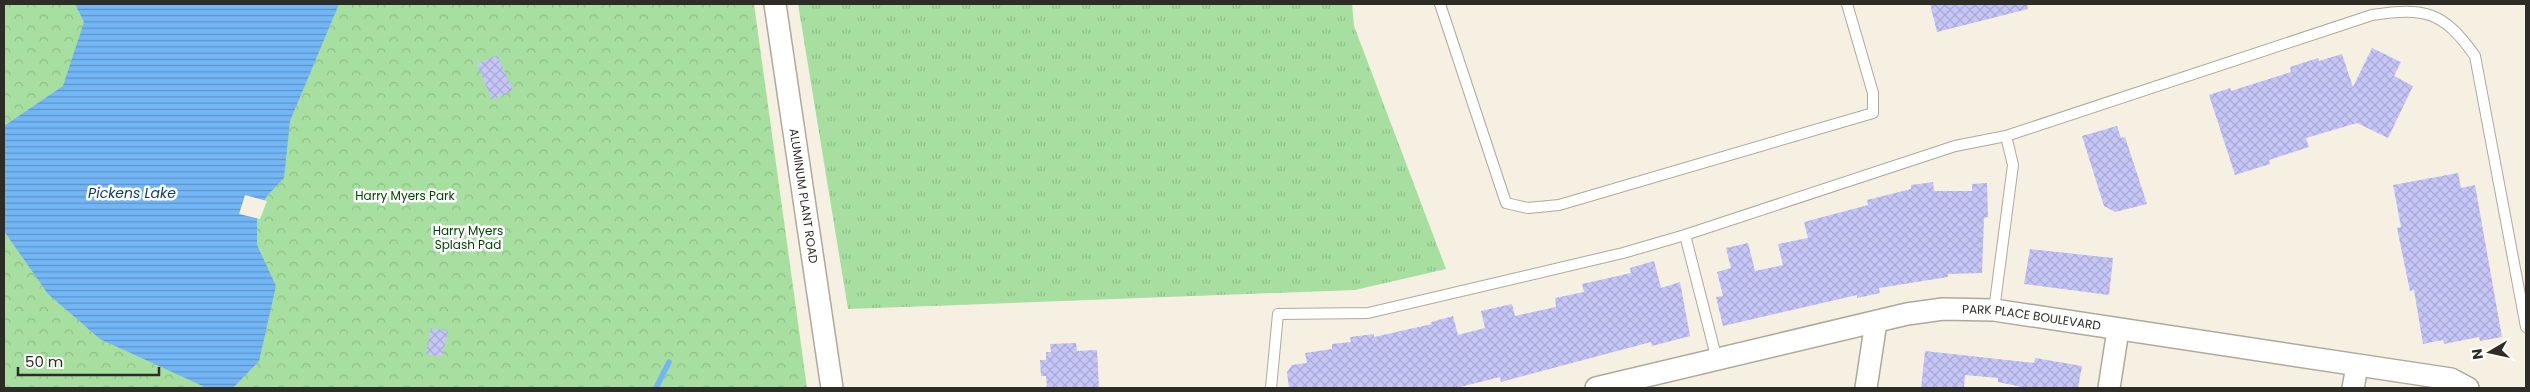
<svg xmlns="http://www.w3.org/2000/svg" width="2530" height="392" viewBox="0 0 2530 392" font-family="Poppins,sans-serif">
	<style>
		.grass { fill: url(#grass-tufts) }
		.park { fill: url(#park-crowns) }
		.water { fill: url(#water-rules) }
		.pier { fill: #f5f0e2 }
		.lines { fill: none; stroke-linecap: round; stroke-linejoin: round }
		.stream { stroke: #73b6f6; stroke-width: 5.5 }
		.building { fill: url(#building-cross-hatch) }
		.service-casing { stroke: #ada99b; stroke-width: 12 }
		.minor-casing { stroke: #ada99b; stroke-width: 24 }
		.service { stroke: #fff; stroke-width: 10 }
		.minor { stroke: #fff; stroke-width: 21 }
		.labels { text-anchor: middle; stroke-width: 5; stroke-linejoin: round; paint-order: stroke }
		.park-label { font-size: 12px; fill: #014400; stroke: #fff }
		.street-label { font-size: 12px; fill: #2d2c26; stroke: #fff }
		.water-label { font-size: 14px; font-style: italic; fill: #0c3e67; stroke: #fff }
	</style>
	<defs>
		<pattern id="grass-tufts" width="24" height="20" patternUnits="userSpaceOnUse" patternTransform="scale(1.25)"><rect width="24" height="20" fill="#a6df9f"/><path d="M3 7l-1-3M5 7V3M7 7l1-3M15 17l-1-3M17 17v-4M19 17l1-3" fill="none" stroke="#8fc089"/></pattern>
		<pattern id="park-crowns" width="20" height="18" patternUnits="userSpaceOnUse" patternTransform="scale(1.25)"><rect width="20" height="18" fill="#a6df9f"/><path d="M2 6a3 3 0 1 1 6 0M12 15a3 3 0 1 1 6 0" fill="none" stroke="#8fc089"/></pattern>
		<pattern id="water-rules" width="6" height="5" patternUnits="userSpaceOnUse" patternTransform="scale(1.25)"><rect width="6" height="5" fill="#73b6f6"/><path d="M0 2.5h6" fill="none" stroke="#5f94c7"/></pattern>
		<pattern id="building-cross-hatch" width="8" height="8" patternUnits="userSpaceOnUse" patternTransform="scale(1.25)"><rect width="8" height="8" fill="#c5c6f7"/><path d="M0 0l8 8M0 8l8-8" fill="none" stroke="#aaaad4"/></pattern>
	</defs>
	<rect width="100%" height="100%" fill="#f5f0e2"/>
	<!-- grass -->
	<path class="grass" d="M 798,4 L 1352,4 L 1354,26 L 1446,269 L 1355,290 L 848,309 Z"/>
	<!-- park -->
	<path class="park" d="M 4,4 L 754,4 L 807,388 L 4,388 Z"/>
	<!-- water -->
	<path class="water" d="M 75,4 L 339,4 L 290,121 L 284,178 L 266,197 L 257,215 L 257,245 L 276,286 L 259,361 L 233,388 L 207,388 L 100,339 L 48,294 L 4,231 L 4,126 L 63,86 L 84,22 Z"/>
	<!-- pier -->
	<path class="pier" d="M 245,195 L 267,201 L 260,219 L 239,214 Z"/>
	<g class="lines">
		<!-- stream -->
		<path class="stream" d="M 656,388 L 669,362"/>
	</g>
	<!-- building -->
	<path class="building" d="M 1930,4 L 2027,4 L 2028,9 L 1937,32 Z
		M 2372,48 L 2401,62 L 2394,76 L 2413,86 L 2388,138 L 2357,123 L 2306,138 L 2309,147 L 2269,160 L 2270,164 L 2235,175 L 2209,95 L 2230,88 L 2231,91 L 2291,72 L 2290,67 L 2318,58 L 2319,61 L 2342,54 L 2353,87 Z
		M 497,55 L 513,90 L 492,100 L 477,64 Z
		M 2117,126 L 2121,138 L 2125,137 L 2147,204 L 2115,212 L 2104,206 L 2082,136 Z
		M 2458,173 L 2461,188 L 2475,185 L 2502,337 L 2480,341 L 2479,337 L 2444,344 L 2443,340 L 2423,344 L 2414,290 L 2410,291 L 2397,228 L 2401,227 L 2393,185 Z
		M 1933,182 L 1934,191 L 1972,191 L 1972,184 L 1987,183 L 1988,217 L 1984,218 L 1982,273 L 1948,274 L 1948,277 L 1879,288 L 1880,293 L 1857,298 L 1857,295 L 1723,326 L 1716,297 L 1723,296 L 1717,272 L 1731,268 L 1726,248 L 1748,243 L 1755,271 L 1783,265 L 1778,244 L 1808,238 L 1804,222 L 1868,205 L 1867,200 L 1911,189 L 1911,185 Z
		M 2030,249 L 2113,258 L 2109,295 L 2024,284 Z
		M 1654,261 L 1661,288 L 1680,282 L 1690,336 L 1652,346 L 1651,342 L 1501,382 L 1500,377 L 1456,388 L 1289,388 L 1287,372 L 1292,365 L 1307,363 L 1305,353 L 1332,349 L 1332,344 L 1351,342 L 1350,337 L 1374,334 L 1374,337 L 1432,324 L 1431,322 L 1453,316 L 1458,335 L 1485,328 L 1481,311 L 1512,304 L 1515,316 L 1556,307 L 1555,298 L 1584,292 L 1582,284 L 1631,273 L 1630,268 Z
		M 431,328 L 448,331 L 442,357 L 426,354 Z
		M 1076,343 L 1077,351 L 1097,350 L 1099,388 L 1047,388 L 1046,376 L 1041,376 L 1040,360 L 1046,360 L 1046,352 L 1051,352 L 1050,344 Z
		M 1925,351 L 2034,363 L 2035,358 L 2082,366 L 2078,388 L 2026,388 L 1998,382 L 1998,378 L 1965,375 L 1964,388 L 1921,388 Z"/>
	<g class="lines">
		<!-- service casing -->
		<g class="service-casing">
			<path id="service" d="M 1440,4 L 1506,203 L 1528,208 L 1559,205 L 1873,113 L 1873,93 L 1847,4
				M 2006,136 L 2372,15 C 2425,7 2443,11 2475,56 L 2526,327
				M 1685,235 L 1717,360
				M 1271,388 L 1278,314 L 1368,313 L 1623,253 L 1685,235 L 1955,146 L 2006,136 L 2013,165 L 1994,310"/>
		</g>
		<!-- minor casing -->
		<g class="minor-casing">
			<g id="minor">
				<path id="s1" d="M 775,4 L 832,388"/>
				<path id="s2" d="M 1596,388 L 1907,314 L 1943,309 L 1994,310 L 2451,379 L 2468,388"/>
				<path d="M 1866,388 L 1876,322"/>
				<path d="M 2109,388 L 2118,330"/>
				<path d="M 2353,388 L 2357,367"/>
			</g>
		</g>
		<!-- service -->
		<use href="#service" class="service"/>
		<!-- minor -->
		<use href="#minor" class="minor"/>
	</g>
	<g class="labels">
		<!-- park labels -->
		<g class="park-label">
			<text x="405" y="200">Harry Myers Park</text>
			<text x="468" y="235">Harry Myers<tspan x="468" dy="14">Splash Pad</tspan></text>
		</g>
		<!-- street labels -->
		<g class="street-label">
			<text dy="4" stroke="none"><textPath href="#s1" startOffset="194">ALUMINUM PLANT ROAD</textPath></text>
			<text dy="4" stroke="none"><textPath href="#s2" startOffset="445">PARK PLACE BOULEVARD</textPath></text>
		</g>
		<!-- water labels -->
		<g class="water-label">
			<text x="132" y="198">Pickens Lake</text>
		</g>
	</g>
	<!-- border -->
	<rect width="2530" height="392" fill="none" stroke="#2d2c26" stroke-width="10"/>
	<!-- north arrow -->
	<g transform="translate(2490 352) rotate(261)" stroke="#ffffff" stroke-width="4" paint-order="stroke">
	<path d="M0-4L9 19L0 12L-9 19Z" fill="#2d2c26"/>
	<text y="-8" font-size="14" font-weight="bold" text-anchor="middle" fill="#2d2c26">N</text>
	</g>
	<!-- scale -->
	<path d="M18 367v8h141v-8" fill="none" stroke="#2d2c26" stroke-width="2.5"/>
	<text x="25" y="367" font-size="15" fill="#2d2c26" stroke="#ffffff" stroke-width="4" paint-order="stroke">50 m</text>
</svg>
